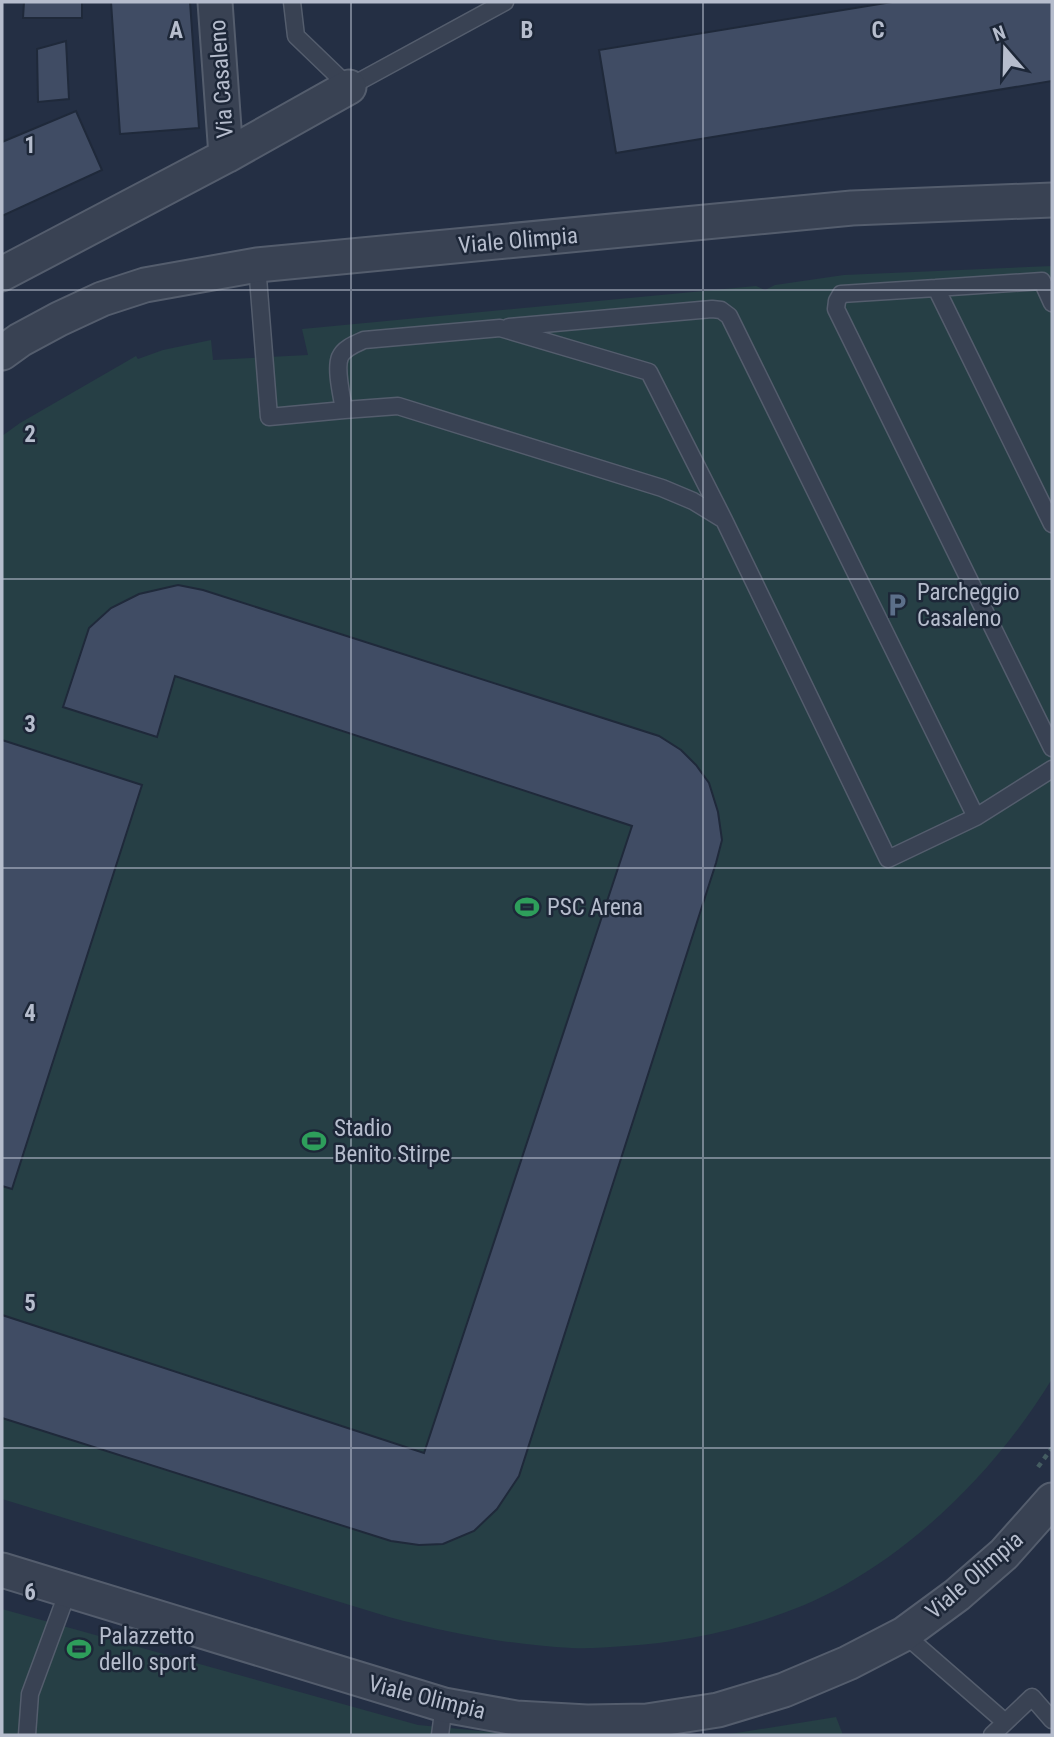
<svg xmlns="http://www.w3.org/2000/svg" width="1054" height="1737" viewBox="0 0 1054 1737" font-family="'Roboto Condensed',sans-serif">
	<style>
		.green { fill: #263f45 }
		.building { fill: #404c64; stroke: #1f293a; stroke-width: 2 }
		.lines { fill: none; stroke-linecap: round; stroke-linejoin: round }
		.service-casing { stroke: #545d6d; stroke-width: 19 }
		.minor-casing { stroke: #545d6d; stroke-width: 37 }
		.path { stroke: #445c61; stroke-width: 4.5; stroke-dasharray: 5 5; stroke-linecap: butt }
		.service { stroke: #394253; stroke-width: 16 }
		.minor { stroke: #394253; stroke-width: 33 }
		.grid { fill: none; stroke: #b6bdcd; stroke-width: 2; stroke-opacity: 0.55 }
		.labels { text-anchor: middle; stroke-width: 5; stroke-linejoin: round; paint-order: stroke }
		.street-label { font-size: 23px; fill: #b6bdcd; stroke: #1d2738 }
		.poi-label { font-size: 23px; fill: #b6bdcd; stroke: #1d2738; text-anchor: start }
		.grid-label { font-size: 23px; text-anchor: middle; font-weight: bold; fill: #b6bdcd; stroke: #1d2738; stroke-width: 5; stroke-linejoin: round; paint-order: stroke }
	</style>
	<rect width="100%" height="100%" fill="#242f44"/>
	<!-- green -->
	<path class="green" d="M 1052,266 L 1052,1379 C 1002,1461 928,1538 843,1586 C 781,1621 696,1642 625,1646 C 607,1647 589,1649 572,1648 C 510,1645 449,1633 389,1617 L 2,1499 L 2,436 L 20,423 L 136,356 L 138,359 L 163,350 L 211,340 L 213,360 L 308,355 L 302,329 L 756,286 L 765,290 L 775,285 L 844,275 Z
		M 2,1609 L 418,1725 L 524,1735 L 2,1735 Z
		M 836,1717 L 843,1735 L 724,1735 Z"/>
	<!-- building -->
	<path class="building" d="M 24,2 L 82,2 L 82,18 L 23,18 Z
		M 111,2 L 190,2 L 199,128 L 120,134 Z
		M 892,2 L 1052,2 L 1052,81 L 616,153 L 599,50 Z
		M 66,41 L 69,99 L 38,102 L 37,49 Z
		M 76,111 L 102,170 L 2,216 L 2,142 Z
		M 178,585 L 203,590 L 659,736 L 681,750 L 696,765 L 709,783 L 718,812 L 722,840 L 716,863 L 519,1476 L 497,1509 L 474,1531 L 443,1544 L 419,1545 L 391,1541 L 2,1418 L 2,1315 L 424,1453 L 632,826 L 175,676 L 157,737 L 63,707 L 89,628 L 111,608 L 139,594 Z
		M 2,740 L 142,785 L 12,1189 L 2,1186 Z"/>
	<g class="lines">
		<!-- service casing -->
		<g class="service-casing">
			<path id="service" d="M 292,2 L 296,36 L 349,87 L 505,2
				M 257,265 L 269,417 L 344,410
				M 936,288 L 1042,281 L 1052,303
				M 509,327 L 712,309 L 721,310 L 729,316 L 976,817
				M 724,520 L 693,501 L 662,488 L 398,406 L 344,410 C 342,397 335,369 340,357 C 344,348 355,344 364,340 L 500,328 L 649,372 L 724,520 L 888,859 L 976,817 L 1052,769
				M 1052,524 L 936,288 L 841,294 L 837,301 L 836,309 L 1052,748
				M 904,1634 L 1005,1722
				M 27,1735 L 30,1694 L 68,1591
				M 440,1735 L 444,1705
				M 992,1735 L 1032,1697 L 1052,1720"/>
		</g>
		<!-- minor casing -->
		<g class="minor-casing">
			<path id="minor" d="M 215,2 L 226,156
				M 2,274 L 226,156 L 349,87
				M 2,353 L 20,340 L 59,319 L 102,299 L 145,285 L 257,265 L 852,208 L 1052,200
				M 2,1570 L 444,1705 L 516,1718 L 587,1722 L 647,1721 L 718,1710 L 784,1690 L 848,1663 L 904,1634 L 957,1595 L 1004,1554 L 1052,1500"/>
		</g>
		<!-- path -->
		<path class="path" d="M 1038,1467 L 1052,1448"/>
		<!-- service -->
		<use href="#service" class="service"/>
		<!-- minor -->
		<use href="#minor" class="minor"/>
	</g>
	<!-- grid -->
	<path class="grid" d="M 351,2 L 351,1735M 703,2 L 703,1735M 2,290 L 1052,290M 2,579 L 1052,579M 2,868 L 1052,868M 2,1158 L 1052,1158M 2,1448 L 1052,1448"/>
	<!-- icons -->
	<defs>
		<g id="parking-bare" transform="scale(1.89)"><path d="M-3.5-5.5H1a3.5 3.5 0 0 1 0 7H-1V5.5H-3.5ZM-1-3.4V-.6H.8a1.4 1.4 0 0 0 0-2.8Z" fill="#5c6f8a" stroke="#1d2738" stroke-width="2.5" paint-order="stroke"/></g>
		<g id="stadium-bare" transform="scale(1.89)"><path d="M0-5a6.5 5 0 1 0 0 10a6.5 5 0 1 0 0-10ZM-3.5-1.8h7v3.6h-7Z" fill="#2e9e5b" stroke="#1d2738" stroke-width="2.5" paint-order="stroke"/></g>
	</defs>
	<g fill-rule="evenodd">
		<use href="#parking-bare" x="897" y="605"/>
		<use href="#stadium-bare" x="527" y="907"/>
		<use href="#stadium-bare" x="314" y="1141"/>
		<use href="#stadium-bare" x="79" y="1649"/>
	</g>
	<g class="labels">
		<!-- street labels -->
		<g class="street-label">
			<text transform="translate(221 79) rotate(-94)" y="8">Via Casaleno</text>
			<text transform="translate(518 240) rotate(-5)" y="8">Viale Olimpia</text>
			<text transform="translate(974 1575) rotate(-41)" y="8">Viale Olimpia</text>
			<text transform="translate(427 1697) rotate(14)" y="8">Viale Olimpia</text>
		</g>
		<!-- poi labels -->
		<g class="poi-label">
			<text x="917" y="600">Parcheggio<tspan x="917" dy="26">Casaleno</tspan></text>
			<text x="547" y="915">PSC Arena</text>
			<text x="334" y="1136">Stadio<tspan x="334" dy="26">Benito Stirpe</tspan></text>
			<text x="99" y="1644">Palazzetto<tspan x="99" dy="26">dello sport</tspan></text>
		</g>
	</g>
	<g class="grid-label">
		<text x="176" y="38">A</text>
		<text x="527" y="38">B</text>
		<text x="878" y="38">C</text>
		<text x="30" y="153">1</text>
		<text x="30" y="442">2</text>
		<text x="30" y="732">3</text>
		<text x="30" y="1021">4</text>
		<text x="30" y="1311">5</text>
		<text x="30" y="1600">6</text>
	</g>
	<!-- border -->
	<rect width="1054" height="1737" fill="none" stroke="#b6bdcd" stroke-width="7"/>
	<!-- north arrow -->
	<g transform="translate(1005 49) rotate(340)" stroke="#1d2738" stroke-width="5" paint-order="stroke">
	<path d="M0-5L12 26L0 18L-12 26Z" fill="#b6bdcd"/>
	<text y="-10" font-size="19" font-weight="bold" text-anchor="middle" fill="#b6bdcd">N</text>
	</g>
</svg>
